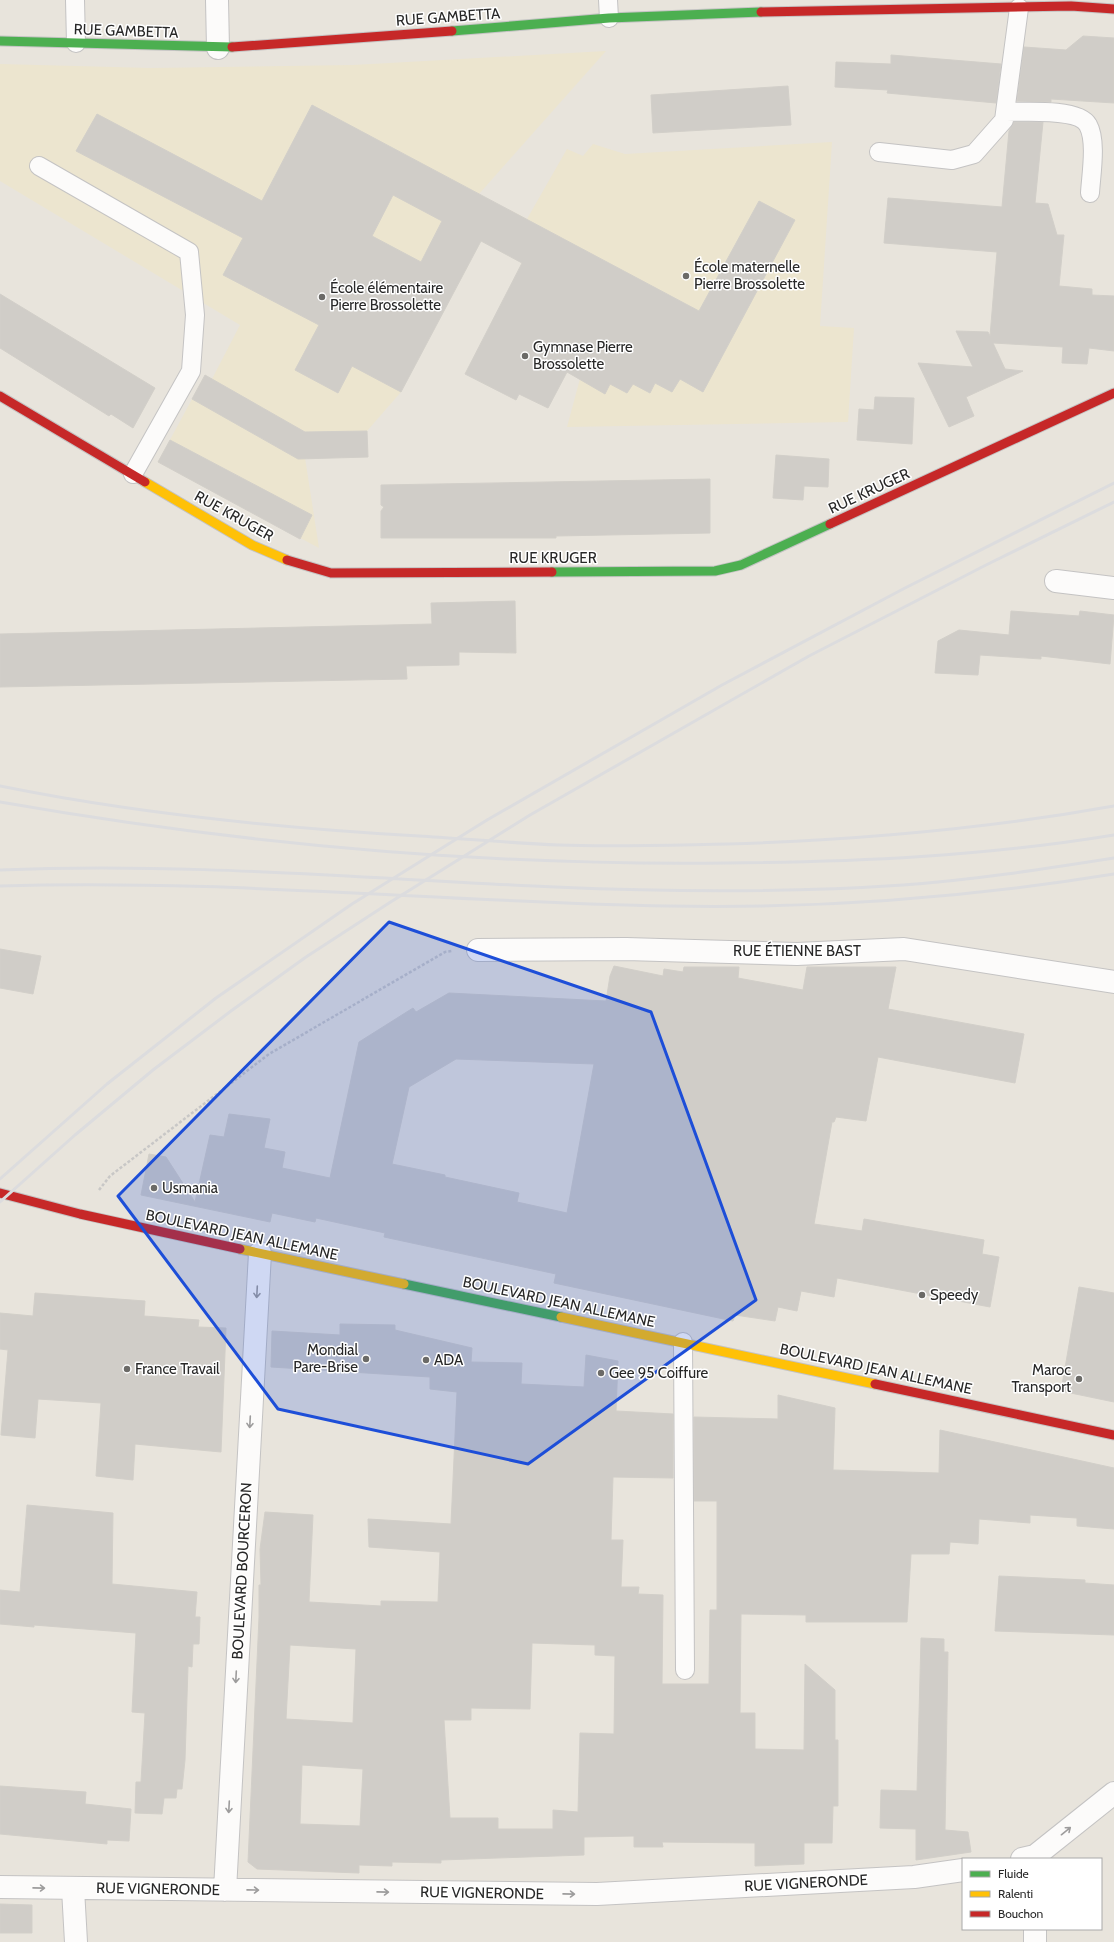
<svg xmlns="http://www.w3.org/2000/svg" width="1114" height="1942" viewBox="0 0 1114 1942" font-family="Cabin,sans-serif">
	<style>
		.education { fill: #ece5cf }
		.building { fill: #d0cdc8; stroke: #d2cfc9; fill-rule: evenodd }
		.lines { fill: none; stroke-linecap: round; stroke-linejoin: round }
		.lane-casing { stroke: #c4c3c3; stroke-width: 20 }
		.street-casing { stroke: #c4c3c3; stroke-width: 24 }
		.fast-casing { stroke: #c4c3c3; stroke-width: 11 }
		.slow-casing { stroke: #c4c3c3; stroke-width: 11 }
		.jam-casing { stroke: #c4c3c3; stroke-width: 11 }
		.path { stroke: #c8c7c6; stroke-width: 2.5; stroke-dasharray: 3 2; stroke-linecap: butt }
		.lane { stroke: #fcfbfa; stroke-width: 18 }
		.street { stroke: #fcfbfa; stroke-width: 22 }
		.fast { stroke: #4caf50; stroke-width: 9 }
		.slow { stroke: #ffc107; stroke-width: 9 }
		.jam { stroke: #c62828; stroke-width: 9 }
		.rail { stroke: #dcdcde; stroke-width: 3 }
		.oneway { stroke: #9d9c9c }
		.marked { fill: #1d4ed8; fill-opacity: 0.2; stroke: #1d4ed8; stroke-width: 3; stroke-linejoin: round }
		.poi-dot { fill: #6b6a67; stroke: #fff; stroke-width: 1.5 }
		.labels { text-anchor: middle; stroke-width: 3; stroke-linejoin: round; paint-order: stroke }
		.street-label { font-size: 15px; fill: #282828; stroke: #fff }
		.poi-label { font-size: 15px; fill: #282828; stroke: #fff; text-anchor: start }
	</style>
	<rect width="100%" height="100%" fill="#e8e4dc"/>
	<!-- education -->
	<path class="education" d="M 606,51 L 479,194 L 460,230 L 401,392 L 367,431 L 301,432 L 319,548 L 158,462 L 205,375 L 212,379 L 240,325 L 0,181 L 0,64 L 151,68 L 353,65 Z
		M 832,142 L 820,326 L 854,328 L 848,422 L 567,427 L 595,323 L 603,306 L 491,246 L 510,210 L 527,219 L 567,149 L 583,156 L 593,144 L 625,154 Z"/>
	<!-- building -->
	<path class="building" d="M 1083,36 L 1114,38 L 1114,103 L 1051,99 L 1051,102 L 1017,101 L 1024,47 L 1066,50 Z
		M 891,55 L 1001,64 L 996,103 L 887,93 L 888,90 L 835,87 L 836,62 L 891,64 Z
		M 788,86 L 791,125 L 653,133 L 651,95 Z
		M 312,105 L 699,311 L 759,201 L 795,220 L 703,392 L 680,379 L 672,392 L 655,383 L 650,393 L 633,384 L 627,393 L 610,384 L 605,394 L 567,372 L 548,408 L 519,394 L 516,400 L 465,374 L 522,263 L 481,241 L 401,392 L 352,366 L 338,393 L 295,370 L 319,325 L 223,275 L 243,238 L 76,151 L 97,114 L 262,201 ZM 393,195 L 442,221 L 421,262 L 372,236 Z
		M 1014,122 L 1043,122 L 1035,203 L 1048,204 L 1057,235 L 1064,235 L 1059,286 L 1092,289 L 1092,295 L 1114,296 L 1114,351 L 1089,348 L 1087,364 L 1062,363 L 1063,347 L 993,343 L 1005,369 L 1023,371 L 966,397 L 974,416 L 949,427 L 918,363 L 973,367 L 956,331 L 988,332 L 990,336 L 997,252 L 884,243 L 888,198 L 1002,207 L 1009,131 Z
		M 0,294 L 155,388 L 133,428 L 111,414 L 109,416 L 0,348 Z
		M 205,375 L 305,432 L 367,431 L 368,457 L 298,459 L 192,399 Z
		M 875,397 L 914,398 L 912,444 L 857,440 L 859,409 L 874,410 Z
		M 170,440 L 312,515 L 300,539 L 158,462 Z
		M 776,455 L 829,459 L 828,487 L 804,486 L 803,500 L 773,498 Z
		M 710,479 L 710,533 L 556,536 L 556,538 L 381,538 L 381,511 L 384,507 L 381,505 L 381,485 Z
		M 515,601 L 516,653 L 459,652 L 459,665 L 406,666 L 407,679 L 0,687 L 0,634 L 432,624 L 431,603 Z
		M 1011,611 L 1079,616 L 1080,611 L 1114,615 L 1110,664 L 1041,656 L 1041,659 L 980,655 L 978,675 L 935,673 L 938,641 L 959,630 L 1009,635 Z
		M 0,949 L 41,956 L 33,994 L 0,988 Z
		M 614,966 L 663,976 L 664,969 L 683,972 L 684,967 L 739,967 L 738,978 L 803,990 L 807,967 L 896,967 L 888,1009 L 1024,1034 L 1015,1083 L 878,1057 L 866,1121 L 836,1117 L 834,1122 L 832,1122 L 814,1224 L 862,1231 L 864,1219 L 984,1240 L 982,1254 L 999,1257 L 990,1307 L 837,1278 L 834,1297 L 801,1291 L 797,1311 L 778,1307 L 775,1321 L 735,1315 L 733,1321 L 554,1283 L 556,1274 L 384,1237 L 385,1233 L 316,1218 L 315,1222 L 272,1213 L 270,1222 L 141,1195 L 149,1154 L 166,1157 L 195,1202 L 210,1135 L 224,1137 L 229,1114 L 270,1119 L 264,1148 L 285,1152 L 282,1168 L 330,1178 L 359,1042 L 413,1008 L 416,1012 L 449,993 L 606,1001 L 610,976 ZM 456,1059 L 594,1064 L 567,1213 L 517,1202 L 519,1193 L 445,1177 L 445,1175 L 392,1164 L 409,1087 Z
		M 1079,1287 L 1114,1293 L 1114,1402 L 1061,1391 Z
		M 35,1293 L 145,1301 L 144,1316 L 199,1320 L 198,1327 L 226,1328 L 221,1452 L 135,1444 L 133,1480 L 96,1476 L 101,1403 L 38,1399 L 35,1438 L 1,1435 L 8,1350 L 0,1349 L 0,1313 L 33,1316 Z
		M 340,1324 L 395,1325 L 395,1330 L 472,1348 L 471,1362 L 522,1363 L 521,1384 L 584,1387 L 586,1355 L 618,1361 L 616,1411 L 673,1414 L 673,1478 L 613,1477 L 611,1540 L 623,1540 L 621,1587 L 639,1587 L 638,1594 L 663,1595 L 662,1684 L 709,1684 L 710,1610 L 717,1610 L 717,1501 L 694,1501 L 694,1417 L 778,1419 L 778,1395 L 835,1408 L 833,1470 L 939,1473 L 940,1430 L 1114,1468 L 1114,1529 L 1077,1526 L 1077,1518 L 1030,1515 L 1030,1523 L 979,1519 L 978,1544 L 950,1542 L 949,1554 L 911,1554 L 907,1622 L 806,1622 L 806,1615 L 741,1614 L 740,1713 L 755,1713 L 755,1749 L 804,1750 L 805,1664 L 835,1690 L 835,1740 L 838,1740 L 838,1806 L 833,1806 L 832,1843 L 804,1843 L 804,1864 L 755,1866 L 755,1843 L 662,1842 L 663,1847 L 634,1847 L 634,1836 L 584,1837 L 584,1855 L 441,1860 L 441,1863 L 392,1862 L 392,1866 L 359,1865 L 359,1873 L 257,1869 L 248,1862 L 259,1617 L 259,1585 L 261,1585 L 260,1549 L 265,1512 L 313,1515 L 309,1602 L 381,1606 L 381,1601 L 438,1602 L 440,1552 L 369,1547 L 368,1519 L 451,1524 L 457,1392 L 430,1389 L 430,1377 L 271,1367 L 272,1331 L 340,1335 ZM 532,1643 L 595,1645 L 595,1655 L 615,1656 L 614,1734 L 580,1733 L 578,1812 L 553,1810 L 553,1829 L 498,1829 L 498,1818 L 450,1818 L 444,1720 L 471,1720 L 471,1708 L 530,1709 ZM 290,1645 L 356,1649 L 353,1723 L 286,1719 ZM 302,1765 L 363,1769 L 360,1826 L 300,1824 Z
		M 27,1505 L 113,1513 L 112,1584 L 197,1592 L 195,1617 L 200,1617 L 199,1644 L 193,1644 L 192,1667 L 188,1666 L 185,1760 L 182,1789 L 177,1789 L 176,1798 L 164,1798 L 162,1814 L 135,1813 L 136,1782 L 141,1782 L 145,1713 L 132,1712 L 136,1633 L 34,1625 L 34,1627 L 0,1624 L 0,1590 L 20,1592 Z
		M 999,1576 L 1085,1580 L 1085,1583 L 1114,1585 L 1114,1635 L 995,1631 Z
		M 921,1638 L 944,1639 L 944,1652 L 948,1652 L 945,1830 L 968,1832 L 971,1852 L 916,1860 L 916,1829 L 880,1828 L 881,1790 L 917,1791 Z
		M 0,1786 L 86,1792 L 85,1804 L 131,1809 L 129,1841 L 107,1840 L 107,1844 L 0,1834 Z
		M 0,1904 L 32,1905 L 32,1933 L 0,1933 Z"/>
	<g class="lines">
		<!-- lane casing -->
		<g class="lane-casing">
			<path id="lane" d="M 75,0 L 76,43
				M 608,0 L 609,18
				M 1005,112 C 1023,112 1079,108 1088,125 C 1097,141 1091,175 1090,193
				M 879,152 L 952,160 L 974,154 L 1004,120 L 1019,8
				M 39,166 L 189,252 L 195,315 L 191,371 L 133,474
				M 683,1342 L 685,1670"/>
		</g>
		<!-- street casing -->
		<g class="street-casing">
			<path id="street" d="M 217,0 L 218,48
				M 1056,581 L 1114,588
				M 478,950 L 626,949 L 797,954 L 904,949 L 1114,982
				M 1022,1859 L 1035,1856 L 1114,1793
				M 0,1887 L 597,1894 L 914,1877 L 963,1870
				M 73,1889 L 76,1942
				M 225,1890 L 260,1253
				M 1035,1942 L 1035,1929"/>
		</g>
		<!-- fast casing -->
		<g class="fast-casing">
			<path id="fast" d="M 452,31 L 609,18 L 761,12
				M 0,41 L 232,47
				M 552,572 L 715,571 L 741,565 L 830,524
				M 404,1284 L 561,1317"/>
		</g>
		<!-- slow casing -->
		<g class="slow-casing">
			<path id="slow" d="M 145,482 L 252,545 L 287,560
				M 240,1249 L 404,1284
				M 561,1317 L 875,1384"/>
		</g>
		<!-- jam casing -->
		<g class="jam-casing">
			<path id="jam" d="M 761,12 L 1071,6 L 1114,9
				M 232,47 L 452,31
				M 0,396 L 145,482
				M 830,524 L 1114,393
				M 287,560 L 331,573 L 552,572
				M 0,1193 L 80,1214 L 240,1249
				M 875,1384 L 1114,1435"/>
		</g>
		<!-- path -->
		<path class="path" d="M 99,1190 L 110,1176 L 269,1054 L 445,952 L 452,951"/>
		<!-- lane -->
		<use href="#lane" class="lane"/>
		<!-- street -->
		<use href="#street" class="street"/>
		<!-- fast -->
		<use href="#fast" class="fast"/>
		<!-- slow -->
		<use href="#slow" class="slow"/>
		<!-- jam -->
		<use href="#jam" class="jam"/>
		<!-- rail -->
		<path class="rail" d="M 0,786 C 138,814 279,828 419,836 C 466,839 512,843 559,845 C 615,847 672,845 728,844 C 858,840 986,829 1114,806
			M 0,802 C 240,844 484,866 727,863 C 857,862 986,856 1114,835
			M 0,870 C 185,862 370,879 555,887 C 670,892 787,893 903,885 C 973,880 1044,869 1114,858
			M 0,886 C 223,879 445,902 667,906 C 817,909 966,898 1114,874
			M 0,1179 L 107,1084 L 216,998 L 352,904 L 487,820 L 722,685 L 905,588 L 1114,483
			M 0,1202 L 75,1135 L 153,1070 L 231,1011 L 306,957 L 389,903 L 530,815 L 809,656 L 986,565 L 1114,502"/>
	</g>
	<!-- one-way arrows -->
	<defs><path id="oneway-shaft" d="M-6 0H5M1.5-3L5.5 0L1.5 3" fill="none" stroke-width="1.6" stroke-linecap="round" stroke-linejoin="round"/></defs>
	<g class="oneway">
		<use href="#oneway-shaft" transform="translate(257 1292) rotate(93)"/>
		<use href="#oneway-shaft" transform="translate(250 1422) rotate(93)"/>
		<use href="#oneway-shaft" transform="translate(236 1677) rotate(93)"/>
		<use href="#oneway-shaft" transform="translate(229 1807) rotate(93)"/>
		<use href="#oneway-shaft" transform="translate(1066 1831) rotate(-39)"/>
		<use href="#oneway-shaft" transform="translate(39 1888) rotate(1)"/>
		<use href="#oneway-shaft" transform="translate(253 1890) rotate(1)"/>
		<use href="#oneway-shaft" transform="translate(383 1892) rotate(1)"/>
		<use href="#oneway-shaft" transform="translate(569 1894) rotate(1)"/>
	</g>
	<!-- marked area -->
	<path class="marked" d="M 389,922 L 651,1012 L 756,1300 L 528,1464 L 278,1409 L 118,1196 Z"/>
	<!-- markers -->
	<g class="poi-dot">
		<circle cx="686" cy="276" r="4"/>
		<circle cx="322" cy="297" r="4"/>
		<circle cx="525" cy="356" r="4"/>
		<circle cx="154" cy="1188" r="4"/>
		<circle cx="922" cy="1295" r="4"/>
		<circle cx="366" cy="1359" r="4"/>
		<circle cx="426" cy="1360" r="4"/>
		<circle cx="127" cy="1369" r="4"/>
		<circle cx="601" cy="1373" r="4"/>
		<circle cx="1079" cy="1379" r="4"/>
	</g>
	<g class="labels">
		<!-- street labels -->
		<g class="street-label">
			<text transform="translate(448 17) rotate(-4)" y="5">RUE GAMBETTA</text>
			<text transform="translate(126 31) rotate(2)" y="5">RUE GAMBETTA</text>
			<text transform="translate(869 491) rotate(-25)" y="5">RUE KRUGER</text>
			<text transform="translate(234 516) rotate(29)" y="5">RUE KRUGER</text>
			<text x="553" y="563">RUE KRUGER</text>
			<text x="797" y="956">RUE ÉTIENNE BAST</text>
			<text transform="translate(242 1235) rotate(12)" y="5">BOULEVARD JEAN ALLEMANE</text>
			<text transform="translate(559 1302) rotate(12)" y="5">BOULEVARD JEAN ALLEMANE</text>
			<text transform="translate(876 1369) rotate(12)" y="5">BOULEVARD JEAN ALLEMANE</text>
			<text transform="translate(242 1571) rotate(-87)" y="5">BOULEVARD BOURCERON</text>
			<text transform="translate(806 1883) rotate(-3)" y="5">RUE VIGNERONDE</text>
			<text transform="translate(158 1889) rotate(1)" y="5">RUE VIGNERONDE</text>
			<text transform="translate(482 1893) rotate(1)" y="5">RUE VIGNERONDE</text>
		</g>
		<!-- poi labels -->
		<g class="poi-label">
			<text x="694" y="272">École maternelle<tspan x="694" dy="17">Pierre Brossolette</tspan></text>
			<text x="330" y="293">École élémentaire<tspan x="330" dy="17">Pierre Brossolette</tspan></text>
			<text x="533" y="352">Gymnase Pierre<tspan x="533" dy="17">Brossolette</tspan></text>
			<text x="162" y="1193">Usmania</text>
			<text x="930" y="1300">Speedy</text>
			<text x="358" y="1355" text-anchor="end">Mondial<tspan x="358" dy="17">Pare-Brise</tspan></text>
			<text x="434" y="1365">ADA</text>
			<text x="135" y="1374">France Travail</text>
			<text x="1071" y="1375" text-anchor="end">Maroc<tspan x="1071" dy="17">Transport</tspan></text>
			<text x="609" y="1378">Gee 95 Coiffure</text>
		</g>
	</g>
	<!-- legend -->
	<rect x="962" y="1858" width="140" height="72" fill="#ffffff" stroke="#a9a9a9"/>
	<rect x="970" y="1871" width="20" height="6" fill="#4caf50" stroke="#a9a9a9"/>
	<text x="998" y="1878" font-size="12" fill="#282828">Fluide</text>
	<rect x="970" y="1891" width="20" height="6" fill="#ffc107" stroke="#a9a9a9"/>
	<text x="998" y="1898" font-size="12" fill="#282828">Ralenti</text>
	<rect x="970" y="1911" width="20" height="6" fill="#c62828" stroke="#a9a9a9"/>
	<text x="998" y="1918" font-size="12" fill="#282828">Bouchon</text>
</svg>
